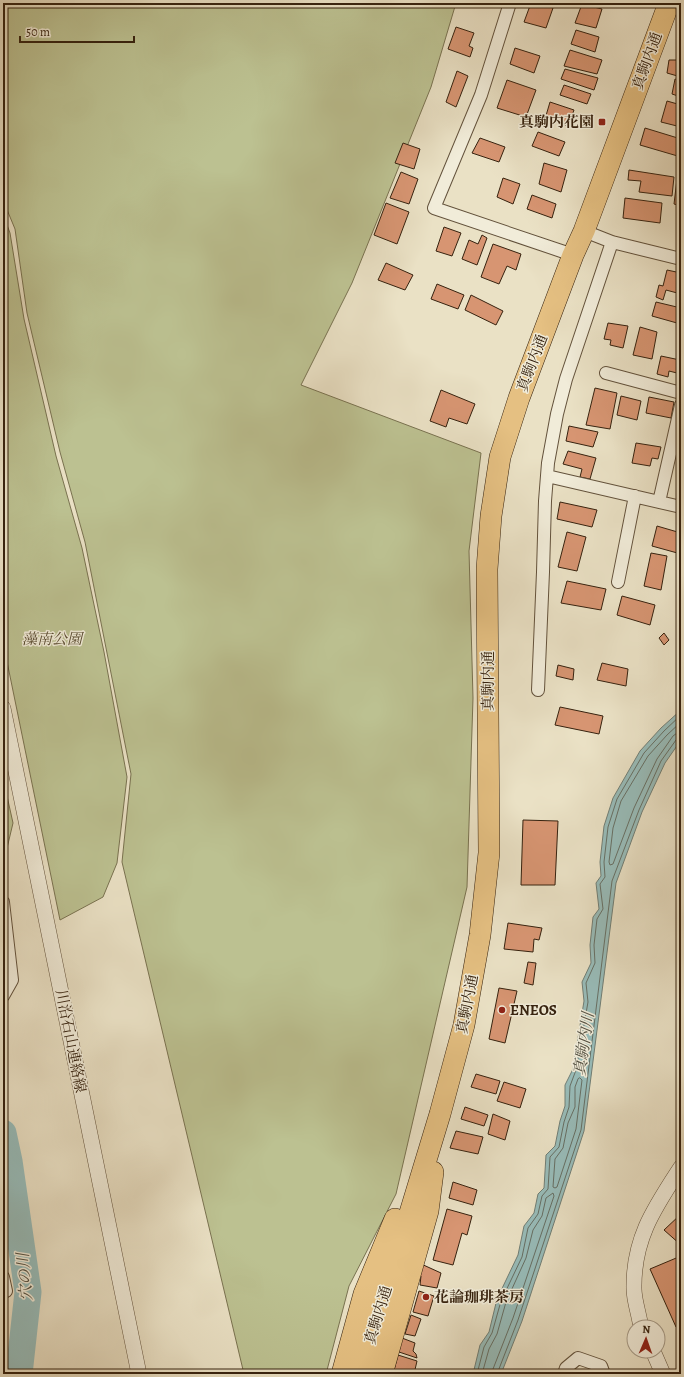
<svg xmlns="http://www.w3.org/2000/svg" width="684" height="1377" viewBox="0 0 684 1377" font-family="Alegreya,'Noto Serif JP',serif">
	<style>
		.green { fill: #bcc191; stroke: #797250 }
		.water { fill: #98bcb9; stroke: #717e75 }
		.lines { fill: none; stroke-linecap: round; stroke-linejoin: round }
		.shore { stroke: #676f64; stroke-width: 1 }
		.river { stroke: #98bcb9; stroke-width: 27 }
		.building { fill: #d79572; stroke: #36220f }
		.minor-casing { stroke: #63523c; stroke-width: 14 }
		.tertiary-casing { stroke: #63523c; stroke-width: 16 }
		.trunk-casing { stroke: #36220f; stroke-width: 22 }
		.minor { stroke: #f1ecd9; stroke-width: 12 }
		.tertiary { stroke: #f1ecd9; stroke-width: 15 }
		.trunk { stroke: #e5c082; stroke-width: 21 }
		.poi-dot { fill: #8f2418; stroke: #f1ecd9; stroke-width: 1.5 }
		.labels { text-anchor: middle; stroke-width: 3; stroke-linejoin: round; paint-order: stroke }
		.street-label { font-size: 15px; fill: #36220f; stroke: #f1ecd9 }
		.poi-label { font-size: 15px; font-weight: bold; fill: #36220f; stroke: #f1ecd9; text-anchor: start }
		.park-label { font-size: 15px; font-style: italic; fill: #584a30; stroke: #f1ecd9 }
		.water-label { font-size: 16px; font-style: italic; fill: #535042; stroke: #f1ecd9 }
	</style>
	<rect width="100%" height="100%" fill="#eae1c5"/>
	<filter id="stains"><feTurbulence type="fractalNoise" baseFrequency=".005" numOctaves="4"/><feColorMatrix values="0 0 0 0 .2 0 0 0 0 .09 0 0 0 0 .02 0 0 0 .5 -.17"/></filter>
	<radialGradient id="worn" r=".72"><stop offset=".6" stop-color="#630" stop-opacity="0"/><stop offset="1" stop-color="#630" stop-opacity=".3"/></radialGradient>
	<!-- green -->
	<path class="green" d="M 3,3 L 456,3 L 431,87 L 352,283 L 301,385 L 481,453 L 469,551 L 473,698 L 467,887 L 396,1194 L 349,1286 L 326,1374 L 244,1374 L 122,862 L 131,774 L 85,542 L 60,452 L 27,313 L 15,229 L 3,200 Z
		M 3,214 L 10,233 L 24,319 L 56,456 L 82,548 L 104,652 L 127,777 L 117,863 L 103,897 L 60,920 L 3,642 Z
		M 3,778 L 13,823 L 3,865 Z"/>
	<!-- water -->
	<path class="water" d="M 681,710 L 681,740 L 665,763 L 642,812 L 616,883 L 584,1131 L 522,1321 L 501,1374 L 473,1374 L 480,1345 L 489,1332 L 497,1299 L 518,1255 L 524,1226 L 534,1213 L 538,1194 L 544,1188 L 546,1155 L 555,1146 L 560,1121 L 565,1106 L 565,1085 L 573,1069 L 584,1001 L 582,982 L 591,963 L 590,945 L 593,917 L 599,909 L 596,883 L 601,876 L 600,862 L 604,826 L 613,798 L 640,751 L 661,728 Z"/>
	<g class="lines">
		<!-- shore -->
		<path class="shore" d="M 681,722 L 667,735 L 648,756 L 621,801 L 613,828 L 609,862 L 610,865 L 613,864 L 634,808 L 657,759 L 673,736 L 677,733 L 681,733
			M 580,1078 L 582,1080 L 576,1129 L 557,1187 L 555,1188 L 553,1187 L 555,1159 L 563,1148 L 568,1123 L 575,1107 L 575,1087 L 578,1079 Z
			M 477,1374 L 484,1347 L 492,1333 L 501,1301 L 522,1257 L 528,1228 L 538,1214 L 542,1196 L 548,1189 L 550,1157 L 559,1147 L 564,1122 L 569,1107 L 570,1086 L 576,1070 L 588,1002 L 586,983 L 595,963 L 594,945 L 597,919 L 603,909 L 600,884 L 605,877 L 604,862 L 608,827 L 617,799 L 644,753 L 664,731 L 681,715
			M 482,1374 L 489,1349 L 497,1334 L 506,1302 L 526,1258 L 533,1230 L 542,1216 L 546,1198 L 553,1193 L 554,1196 L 513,1318 L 493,1369 L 492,1374
			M 497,1374 L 518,1320 L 581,1130 L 612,881 L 639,810 L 661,761 L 676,740 L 681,738"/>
		<!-- river -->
		<path class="river" d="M 3,1133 L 9,1161 L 28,1292 L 19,1374"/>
	</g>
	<!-- building -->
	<path class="building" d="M 471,3 L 486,3 L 485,7 Z
		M 531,3 L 535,3 L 553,8 L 546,28 L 524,22 Z
		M 582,4 L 602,9 L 596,28 L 575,23 Z
		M 456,27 L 474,33 L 469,46 L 473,48 L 470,57 L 448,49 Z
		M 576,30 L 599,37 L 595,52 L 571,44 Z
		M 515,48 L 540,56 L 534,73 L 510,64 Z
		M 570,50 L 602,60 L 597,74 L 564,66 Z
		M 681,54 L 681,77 L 667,73 L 669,60 L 678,60 Z
		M 565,69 L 598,78 L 594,90 L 561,79 Z
		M 457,71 L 468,76 L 456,107 L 446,102 Z
		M 675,79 L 681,81 L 681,97 L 672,94 Z
		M 507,80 L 536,90 L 526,117 L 497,108 Z
		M 564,85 L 591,94 L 587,104 L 560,95 Z
		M 667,101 L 681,105 L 681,127 L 661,122 Z
		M 550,102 L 574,110 L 568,126 L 545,119 Z
		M 645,128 L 681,139 L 681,157 L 640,145 Z
		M 538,132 L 565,142 L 559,156 L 532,146 Z
		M 480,138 L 505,147 L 499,162 L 472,153 Z
		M 403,143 L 420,149 L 414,169 L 395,163 Z
		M 544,163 L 567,170 L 561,192 L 539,184 Z
		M 629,170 L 674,177 L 672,196 L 639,192 L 641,181 L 628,180 Z
		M 401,172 L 418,179 L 409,204 L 390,198 Z
		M 503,178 L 520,184 L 513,204 L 497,197 Z
		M 677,179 L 681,180 L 681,206 L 674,204 Z
		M 532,195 L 556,204 L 552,218 L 527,209 Z
		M 625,198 L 662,203 L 660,223 L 623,218 Z
		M 386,203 L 409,212 L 397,244 L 374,235 Z
		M 444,227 L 461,233 L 452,256 L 436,251 Z
		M 482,235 L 487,238 L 477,265 L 462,259 L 469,240 L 478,244 Z
		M 493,244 L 521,254 L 516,270 L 507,266 L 499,284 L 481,277 Z
		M 386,263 L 413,275 L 405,290 L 378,280 Z
		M 667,270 L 681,273 L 681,294 L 666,290 L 663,300 L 656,297 L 659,285 L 663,286 Z
		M 437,284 L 464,295 L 458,309 L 431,299 Z
		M 471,295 L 503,311 L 496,325 L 465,310 Z
		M 656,302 L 681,308 L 677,323 L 652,316 Z
		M 608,323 L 628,326 L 623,348 L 610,345 L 611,340 L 604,339 Z
		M 640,327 L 657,332 L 652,359 L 633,355 Z
		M 661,356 L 680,360 L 677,373 L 669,371 L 668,377 L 657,374 Z
		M 595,388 L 617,393 L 610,429 L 586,425 Z
		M 441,390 L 475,404 L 467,424 L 449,418 L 446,427 L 430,421 Z
		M 621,396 L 641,401 L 637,420 L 617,415 Z
		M 649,397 L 674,402 L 671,418 L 646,413 Z
		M 569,426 L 598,432 L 593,447 L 566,441 Z
		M 636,443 L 661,447 L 658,459 L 652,458 L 650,466 L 632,463 Z
		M 568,451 L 596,458 L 590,479 L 580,477 L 582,469 L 563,464 Z
		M 560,502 L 597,510 L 592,527 L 557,519 Z
		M 657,526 L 681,533 L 681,554 L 652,546 Z
		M 567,532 L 586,537 L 577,571 L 558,567 Z
		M 651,553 L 667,556 L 661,590 L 644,586 Z
		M 567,581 L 606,589 L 601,610 L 561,603 Z
		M 622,596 L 655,605 L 650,625 L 617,615 Z
		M 664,633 L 669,640 L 664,645 L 659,638 Z
		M 602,663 L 628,669 L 626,686 L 597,680 Z
		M 558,665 L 574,669 L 573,680 L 556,676 Z
		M 560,707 L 603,716 L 599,734 L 555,725 Z
		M 523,820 L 558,821 L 555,885 L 521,885 Z
		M 508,923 L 542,928 L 539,940 L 534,939 L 533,952 L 504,949 Z
		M 528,962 L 536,963 L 533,985 L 524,983 Z
		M 499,988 L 517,991 L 505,1043 L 489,1039 Z
		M 476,1074 L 500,1081 L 496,1094 L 471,1087 Z
		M 504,1082 L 526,1089 L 520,1108 L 497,1101 Z
		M 465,1107 L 488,1115 L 484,1126 L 461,1119 Z
		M 493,1114 L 510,1121 L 505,1140 L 488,1134 Z
		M 456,1131 L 483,1137 L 478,1154 L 450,1148 Z
		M 453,1182 L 477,1190 L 473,1205 L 449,1198 Z
		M 447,1209 L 472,1216 L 467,1235 L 462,1233 L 453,1265 L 433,1260 Z
		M 681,1214 L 681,1245 L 664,1230 Z
		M 681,1256 L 681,1325 L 676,1327 L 650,1269 Z
		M 419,1263 L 441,1273 L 437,1288 L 420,1285 L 421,1276 L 415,1274 Z
		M 419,1291 L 434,1296 L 428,1316 L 413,1312 Z
		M 411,1315 L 421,1319 L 415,1336 L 405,1334 Z
		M 402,1338 L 415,1343 L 413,1351 L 416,1354 L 417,1358 L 399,1352 Z
		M 398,1355 L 417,1361 L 414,1374 L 409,1374 L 394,1370 Z"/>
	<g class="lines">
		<!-- minor casing -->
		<g class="minor-casing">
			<path id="minor" d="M 510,3 L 481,95 L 434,208 L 573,255
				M 584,231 L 612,242 L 681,259
				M 606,373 L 681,393
				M 547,476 L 681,507
				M 659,502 L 681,405
				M 618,582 L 635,496
				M 538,690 L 543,572 L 545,501 L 548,463 L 557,414 L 566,379 L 612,242
				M 3,902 L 12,980 L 3,996
				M 3,1277 L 6,1291 L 3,1292
				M 564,1374 L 566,1368 L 578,1358 L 601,1366 L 604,1374"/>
		</g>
		<!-- tertiary casing -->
		<g class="tertiary-casing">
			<path id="tertiary" d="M 3,708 L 139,1374
				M 642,1327 L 640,1322 C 638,1311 634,1299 634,1289 C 633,1238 655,1207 681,1167
				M 653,1351 L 663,1374"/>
		</g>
		<!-- trunk casing -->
		<g class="trunk-casing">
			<path id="trunk" d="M 342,1374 L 364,1294 L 395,1219
				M 361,1374 L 440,1114 L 464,1025 L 480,935 L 489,853 L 487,569 L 491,516 L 500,457 L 519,398 L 573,255 L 584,231 L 669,3
				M 382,1374 L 428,1211 L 433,1172"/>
		</g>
		<!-- minor -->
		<use href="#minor" class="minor"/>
		<!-- tertiary -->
		<use href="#tertiary" class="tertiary"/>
		<!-- trunk -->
		<use href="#trunk" class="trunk"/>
	</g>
	<!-- markers -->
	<g class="poi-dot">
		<rect x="598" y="118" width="8" height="8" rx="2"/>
		<circle cx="502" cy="1010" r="4"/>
		<circle cx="426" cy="1297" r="4"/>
	</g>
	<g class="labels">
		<!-- street labels -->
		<g class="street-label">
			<text transform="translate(647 61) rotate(-70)" y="5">真駒内通</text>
			<text transform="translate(532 363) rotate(-69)" y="5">真駒内通</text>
			<text transform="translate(488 681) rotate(-90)" y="5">真駒内通</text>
			<text transform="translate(467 1004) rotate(-79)" y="5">真駒内通</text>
			<text transform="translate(71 1041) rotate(79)" y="5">川沿石山連絡線</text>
			<text transform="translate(378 1315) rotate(-73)" y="5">真駒内通</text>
		</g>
		<!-- poi labels -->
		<g class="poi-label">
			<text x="594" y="127" text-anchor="end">真駒内花園</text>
			<text x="510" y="1015">ENEOS</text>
			<text x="434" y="1302">花論珈琲茶房</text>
		</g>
		<!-- park labels -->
		<g class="park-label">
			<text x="52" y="644">藻南公園</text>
		</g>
		<!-- water labels -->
		<g class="water-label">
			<text transform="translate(583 1044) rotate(-82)" y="6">真駒内川</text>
			<text transform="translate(24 1277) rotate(-95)" y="6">穴の川</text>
		</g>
	</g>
	<!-- margin -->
	<rect width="684" height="1377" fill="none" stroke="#eae1c5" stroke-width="16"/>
	<rect x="4" y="4" width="676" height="1369" fill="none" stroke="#36220f" stroke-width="2"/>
	<rect x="8" y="8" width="668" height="1361" fill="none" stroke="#36220f"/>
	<!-- north arrow -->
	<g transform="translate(646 1339) rotate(2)"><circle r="19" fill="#f1ecd9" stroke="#a69b88"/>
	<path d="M0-3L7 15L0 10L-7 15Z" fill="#8f2418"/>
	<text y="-6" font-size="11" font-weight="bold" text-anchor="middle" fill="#36220f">N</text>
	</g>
	<!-- scale -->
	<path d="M20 36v6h114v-6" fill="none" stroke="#36220f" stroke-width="2"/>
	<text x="26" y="36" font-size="12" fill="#36220f" stroke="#f1ecd9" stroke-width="3" paint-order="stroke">50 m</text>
	<rect width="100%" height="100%" filter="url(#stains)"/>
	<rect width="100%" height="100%" fill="url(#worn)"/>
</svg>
